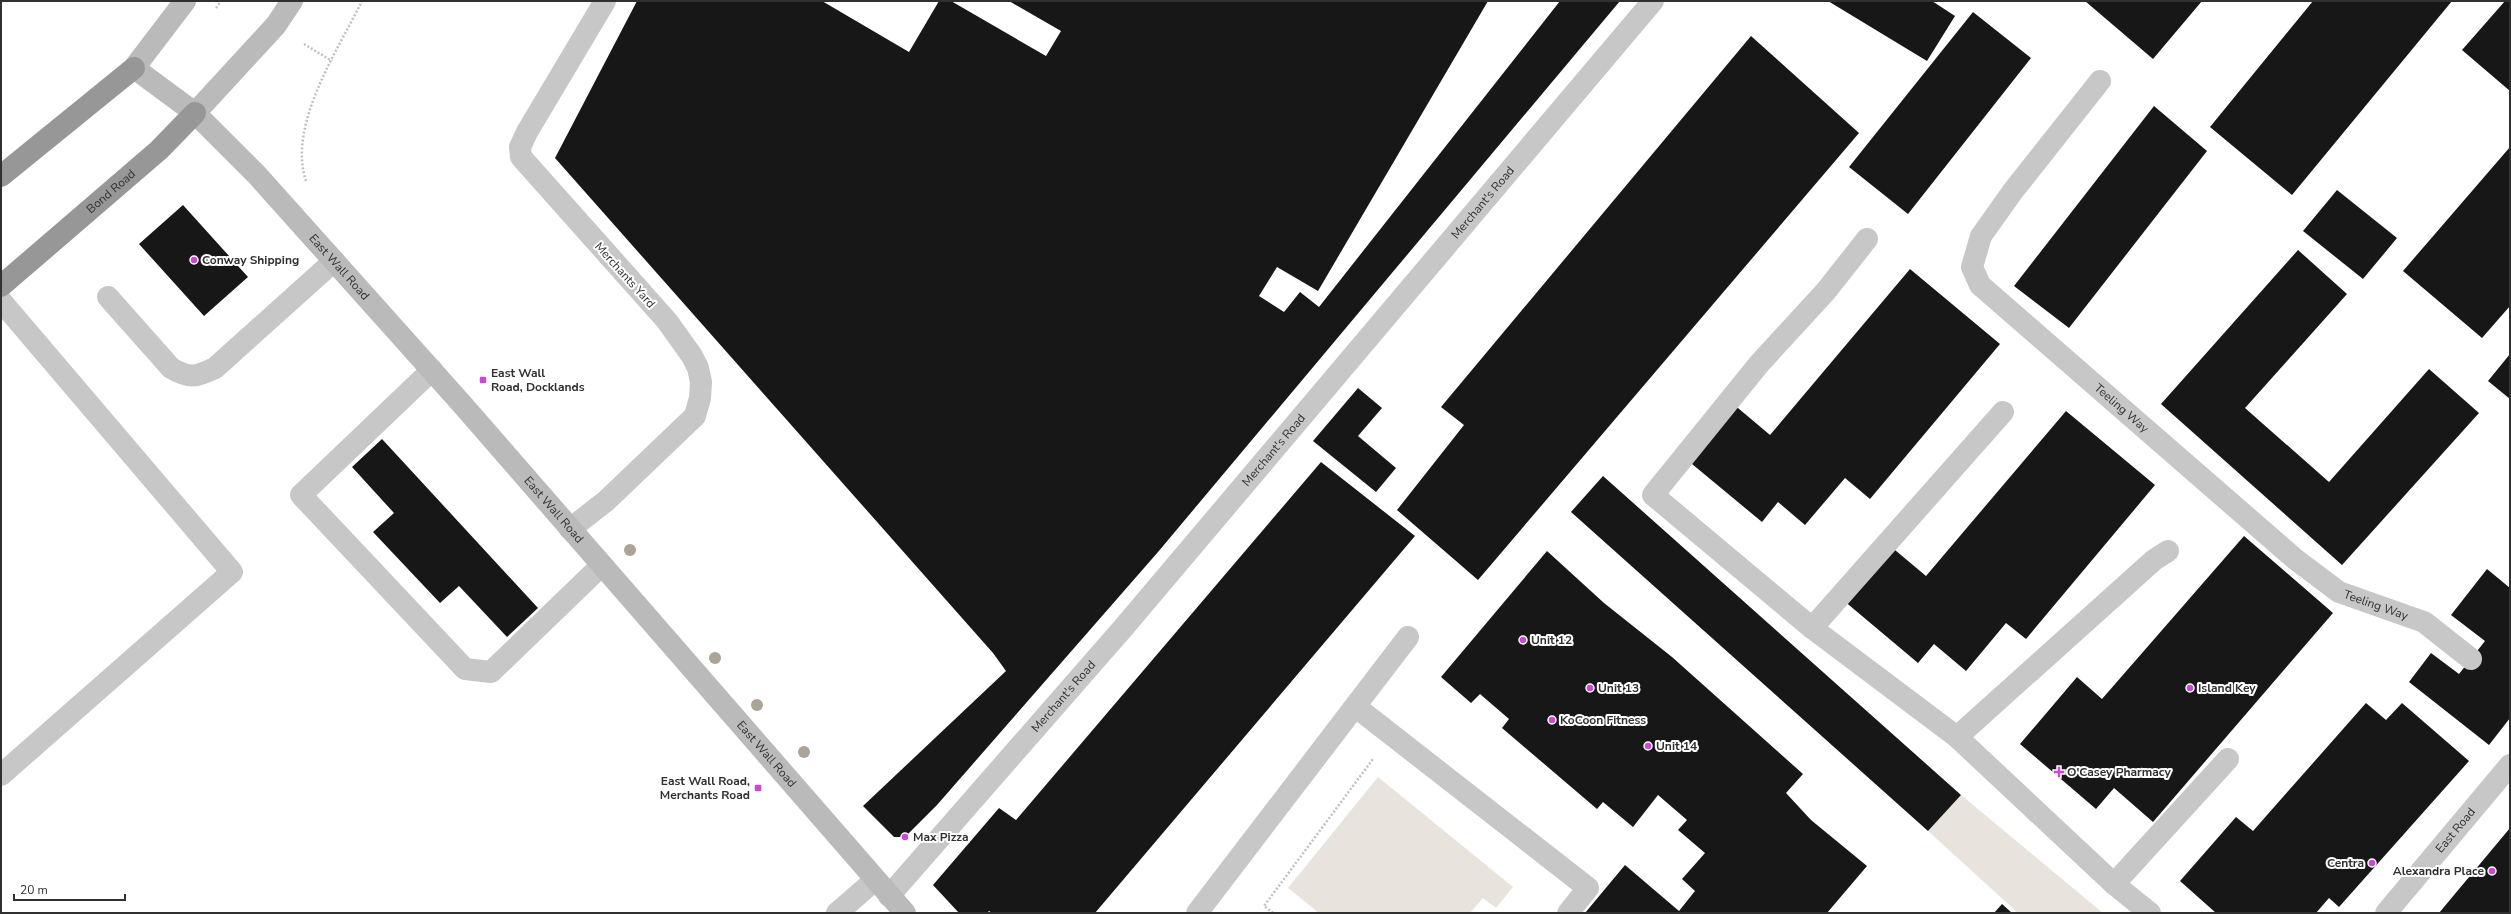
<svg xmlns="http://www.w3.org/2000/svg" width="2511" height="914" viewBox="0 0 2511 914" font-family="'Nunito Sans',sans-serif">
	<style>
		.green { fill: #e8e3dd }
		.building { fill: #171717 }
		.lines { fill: none; stroke-linecap: round; stroke-linejoin: round }
		.path { stroke: #c0c0c0; stroke-width: 2.5; stroke-dasharray: 2 2; stroke-linecap: butt }
		.lane { stroke: #c7c7c7; stroke-width: 22 }
		.street { stroke: #c7c7c7; stroke-width: 22 }
		.secondary { stroke: #bababa; stroke-width: 22 }
		.highway { stroke: #979797; stroke-width: 22 }
		.tree { fill: #aba397 }
		.poi-dot { fill: #cd47d2; stroke: #fff; stroke-width: 1.5 }
		.labels { text-anchor: middle; stroke-width: 4; stroke-linejoin: round; paint-order: stroke }
		.street-label { font-size: 12px; fill: #303030; stroke: #fff }
		.poi-label { font-size: 12px; font-weight: bold; fill: #303030; stroke: #fff; text-anchor: start }
	</style>
	<rect width="100%" height="100%" fill="#fff"/>
	<!-- green -->
	<path class="green" d="M 1378,777 L 1513,887 L 1496,908 L 1483,898 L 1470,913 L 1319,913 L 1288,888 Z
		M 1961,795 L 2103,913 L 2018,913 L 1928,831 Z"/>
	<!-- building -->
	<path class="building" d="M 637,1 L 822,1 L 909,52 L 939,1 L 951,1 L 1046,56 L 1061,31 L 1009,1 L 1488,1 L 1318,291 L 1277,267 L 1259,296 L 1284,312 L 1300,292 L 1319,307 L 1560,1 L 1620,1 L 1158,552 L 937,805 L 905,837 L 894,837 L 863,806 L 1006,671 L 993,653 L 555,158 Z
		M 1828,1 L 1932,1 L 1955,16 L 1927,61 Z
		M 2085,1 L 2202,1 L 2153,59 Z
		M 2313,1 L 2452,1 L 2292,195 L 2210,127 Z
		M 2505,1 L 2510,1 L 2510,91 L 2462,50 Z
		M 1973,12 L 2031,58 L 1908,214 L 1849,167 Z
		M 1751,36 L 1859,133 L 1478,580 L 1397,510 L 1464,425 L 1441,407 Z
		M 2154,106 L 2207,151 L 2069,328 L 2014,286 Z
		M 2510,147 L 2510,306 L 2482,338 L 2403,271 Z
		M 2337,190 L 2397,238 L 2363,279 L 2303,231 Z
		M 183,205 L 248,277 L 204,316 L 139,244 Z
		M 2298,250 L 2347,294 L 2245,408 L 2329,482 L 2429,369 L 2479,413 L 2342,565 L 2161,404 Z
		M 1910,269 L 2000,344 L 1870,499 L 1845,478 L 1805,525 L 1778,502 L 1762,522 L 1686,459 L 1732,403 L 1770,435 Z
		M 2510,354 L 2510,399 L 2488,381 Z
		M 1358,388 L 1382,408 L 1358,436 L 1396,468 L 1376,492 L 1313,441 Z
		M 2066,411 L 2155,485 L 2026,639 L 2006,623 L 1966,671 L 1934,644 L 1918,663 L 1843,600 L 1889,545 L 1926,576 Z
		M 382,439 L 538,608 L 507,637 L 459,586 L 440,603 L 373,532 L 394,513 L 352,467 Z
		M 1321,462 L 1415,536 L 1095,913 L 992,913 L 989,911 L 987,913 L 959,913 L 933,885 L 999,808 L 1016,820 Z
		M 1603,476 L 1961,795 L 1928,831 L 1571,512 Z
		M 2244,536 L 2333,613 L 2153,822 L 2114,788 L 2096,809 L 2020,744 L 2077,677 L 2102,699 Z
		M 1547,551 L 1604,603 L 1672,657 L 1803,774 L 1786,793 L 1811,820 L 1867,866 L 1827,913 L 1585,913 L 1625,865 L 1679,911 L 1695,891 L 1682,879 L 1705,853 L 1678,830 L 1687,820 L 1658,795 L 1633,827 L 1603,802 L 1597,809 L 1502,728 L 1509,719 L 1480,694 L 1471,703 L 1441,677 Z
		M 2487,569 L 2510,588 L 2510,718 L 2489,745 L 2409,682 L 2431,653 L 2459,674 L 2485,641 L 2451,615 Z
		M 2366,703 L 2386,720 L 2402,703 L 2469,761 L 2339,907 L 2329,898 L 2316,913 L 2216,913 L 2180,881 L 2236,817 L 2253,831 Z
		M 2510,828 L 2510,913 L 2439,913 Z
		M 2002,904 L 2012,913 L 1994,913 Z"/>
	<g class="lines">
		<!-- path -->
		<path class="path" d="M 216,8 L 221,1
			M 304,44 L 332,61
			M 306,181 C 287,125 338,50 362,1
			M 1273,913 L 1264,906 L 1373,759"/>
		<!-- lane -->
		<g class="lane">
			<path id="s1" d="M 2100,81 L 2013,191 L 1981,236 L 1972,267 L 1980,285 L 2295,559 L 2339,592 L 2424,622 L 2471,659"/>
			<path d="M 1867,239 L 1826,291 L 1759,364 L 1653,495 L 1812,628 L 1957,737 L 2114,884 L 2150,913"/>
			<path d="M 108,297 L 171,368 C 190,379 196,377 215,368 L 334,261"/>
			<path d="M 1,301 L 232,572 L 1,775"/>
			<path d="M 432,370 L 301,495 L 465,669 L 491,672 L 602,565"/>
			<path d="M 570,529 L 606,501 L 695,416 L 700,398 L 701,382 L 698,368 L 692,356 L 667,321 L 521,157 L 520,147 L 527,132 L 605,1"/>
			<path d="M 1812,628 L 2003,412"/>
			<path d="M 1356,707 L 1588,888 L 1568,913"/>
			<path d="M 1957,737 L 2154,560 L 2168,551"/>
			<path d="M 2114,884 L 2228,759"/>
			<path d="M 837,913 L 875,880"/>
			<path d="M 1197,913 L 1408,637"/>
		</g>
		<!-- street -->
		<g class="street">
			<path id="s2" d="M 889,896 L 1124,627 L 1653,1"/>
			<path id="s3" d="M 2386,913 L 2510,765"/>
		</g>
		<!-- secondary -->
		<g class="secondary">
			<path id="s4" d="M 185,1 L 134,68 L 195,113 L 257,175 L 461,403 L 905,913"/>
			<path d="M 195,113 L 276,25 L 292,1"/>
		</g>
		<!-- highway -->
		<g class="highway">
			<path d="M 1,176 L 134,68"/>
			<path id="s5" d="M 1,286 L 159,150 L 195,113"/>
		</g>
	</g>
	<!-- trees -->
	<g class="tree">
		<circle cx="630" cy="550" r="6"/>
		<circle cx="715" cy="658" r="6"/>
		<circle cx="757" cy="705" r="6"/>
		<circle cx="804" cy="752" r="6"/>
	</g>
	<!-- markers -->
	<g class="poi-dot">
		<circle cx="194" cy="260" r="4"/>
		<rect x="479" y="376" width="8" height="8" rx="2"/>
		<circle cx="1523" cy="640" r="4"/>
		<circle cx="1590" cy="688" r="4"/>
		<circle cx="2190" cy="688" r="4"/>
		<circle cx="1552" cy="720" r="4"/>
		<circle cx="1648" cy="746" r="4"/>
		<path d="M2057 766h4v4h4v4h-4v4h-4v-4h-4v-4h4z"/>
		<rect x="754" y="784" width="8" height="8" rx="2"/>
		<circle cx="905" cy="837" r="4"/>
		<circle cx="2372" cy="863" r="4"/>
		<circle cx="2492" cy="871" r="4"/>
	</g>
	<g class="labels">
		<!-- street labels -->
		<g class="street-label">
			<text dy="4" stroke="none"><textPath href="#s5" startOffset="145">Bond Road</textPath></text>
			<text dy="4" stroke="none"><textPath href="#s2" startOffset="913">Merchant's Road</textPath></text>
			<text dy="4" stroke="none"><textPath href="#s4" startOffset="371">East Wall Road</textPath></text>
			<text transform="translate(625 275) rotate(48)" y="4">Merchants Yard</text>
			<text dy="4" stroke="none"><textPath href="#s1" startOffset="435">Teeling Way</textPath></text>
			<text dy="4" stroke="none"><textPath href="#s2" startOffset="589">Merchant's Road</textPath></text>
			<text dy="4" stroke="none"><textPath href="#s4" startOffset="695">East Wall Road</textPath></text>
			<text dy="4" stroke="none"><textPath href="#s1" startOffset="759">Teeling Way</textPath></text>
			<text dy="4" stroke="none"><textPath href="#s2" startOffset="265">Merchant's Road</textPath></text>
			<text dy="4" stroke="none"><textPath href="#s4" startOffset="1019">East Wall Road</textPath></text>
			<text dy="4" stroke="none"><textPath href="#s3" startOffset="108">East Road</textPath></text>
		</g>
		<!-- poi labels -->
		<g class="poi-label">
			<text x="202" y="264">Conway Shipping</text>
			<text x="491" y="377">East Wall<tspan x="491" dy="14">Road, Docklands</tspan></text>
			<text x="1531" y="644">Unit 12</text>
			<text x="1598" y="692">Unit 13</text>
			<text x="2198" y="692">Island Key</text>
			<text x="1560" y="724">KoCoon Fitness</text>
			<text x="1656" y="750">Unit 14</text>
			<text x="2067" y="776">O'Casey Pharmacy</text>
			<text x="750" y="785" text-anchor="end">East Wall Road,<tspan x="750" dy="14">Merchants Road</tspan></text>
			<text x="913" y="841">Max Pizza</text>
			<text x="2364" y="867" text-anchor="end">Centra</text>
			<text x="2484" y="875" text-anchor="end">Alexandra Place</text>
		</g>
	</g>
	<!-- border -->
	<rect width="2511" height="914" fill="none" stroke="#303030" stroke-width="4"/>
	<!-- scale -->
	<path d="M14 894v6h111v-6" fill="none" stroke="#303030" stroke-width="2"/>
	<text x="20" y="894" font-size="12" fill="#303030" stroke="#ffffff" stroke-width="3" paint-order="stroke">20 m</text>
</svg>
